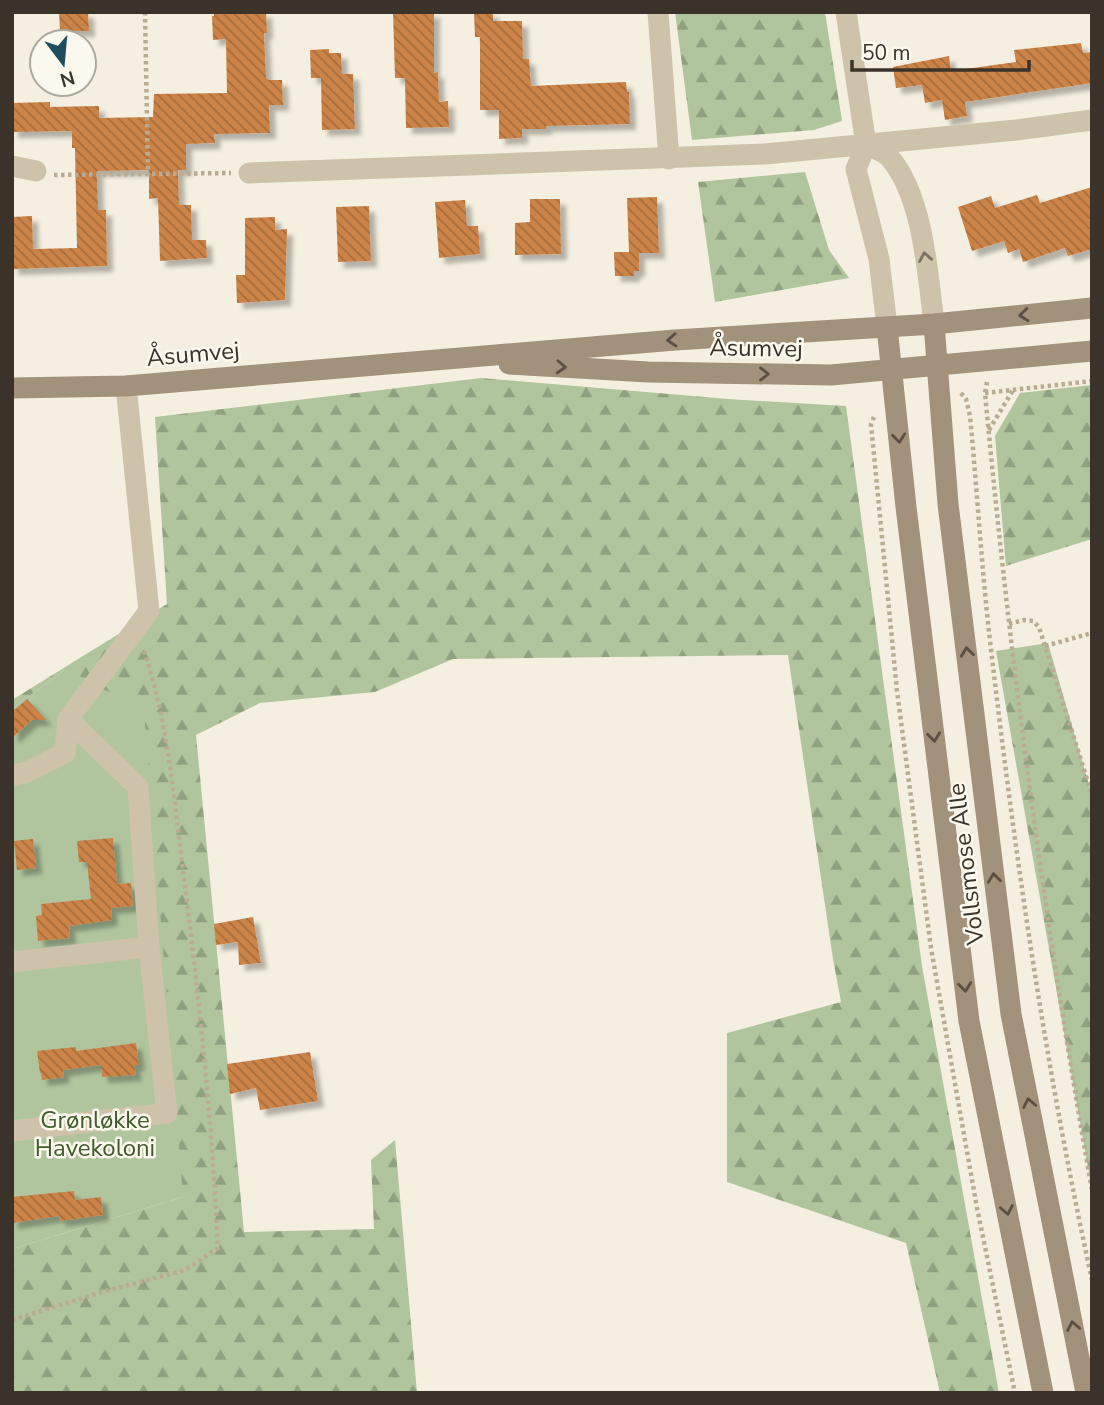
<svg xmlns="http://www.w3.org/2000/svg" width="1104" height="1405" viewBox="0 0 1104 1405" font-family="'Nunito Sans',sans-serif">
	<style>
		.forest { fill: url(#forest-firs) }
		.garden { fill: #b0c59e }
		.building { fill: url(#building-back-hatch); filter: url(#shadow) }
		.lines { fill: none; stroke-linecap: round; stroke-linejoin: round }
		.path { stroke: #baac94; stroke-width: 4.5; stroke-dasharray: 3.5 3.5; stroke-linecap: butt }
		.street { stroke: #cec2aa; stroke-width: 21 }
		.secondary { stroke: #a2917b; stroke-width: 21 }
		.oneway { stroke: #7d7364 }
		.oneway2 { stroke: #5a4f42 }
		.labels { text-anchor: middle; stroke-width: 5; stroke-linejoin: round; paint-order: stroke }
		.street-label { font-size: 24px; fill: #3b332a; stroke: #fbf8ed }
		.park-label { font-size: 24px; fill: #405b2c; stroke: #fbf8ed }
	</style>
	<defs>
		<pattern id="forest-firs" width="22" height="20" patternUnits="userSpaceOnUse" patternTransform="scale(1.75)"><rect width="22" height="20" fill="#b0c59e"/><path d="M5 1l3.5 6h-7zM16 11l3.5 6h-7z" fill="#90a181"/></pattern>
		<pattern id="building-back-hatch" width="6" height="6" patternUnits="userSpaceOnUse" patternTransform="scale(1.75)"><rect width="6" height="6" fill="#cc8346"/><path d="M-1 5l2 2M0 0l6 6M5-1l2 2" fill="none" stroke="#a76c3b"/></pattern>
		<filter id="shadow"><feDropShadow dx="6" dy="6" stdDeviation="2" flood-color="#0004"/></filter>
	</defs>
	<rect width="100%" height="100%" fill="#f4efe0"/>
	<!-- forest -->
	<path class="forest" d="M 675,12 L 825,12 L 842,121 L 814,130 L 692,140 Z
		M 805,172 L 829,250 L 849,278 L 715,302 L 698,182 Z
		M 481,378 L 728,399 L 846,406 L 922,966 L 999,1393 L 940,1393 L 906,1243 L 727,1182 L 727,1033 L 841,1002 L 833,959 L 788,655 L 453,659 L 375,692 L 260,703 L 196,735 L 244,1232 L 374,1229 L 371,1160 L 395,1140 L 417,1393 L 12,1393 L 12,1249 L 183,1197 L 66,669 L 12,709 L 12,700 L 167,604 L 155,417 Z
		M 1092,385 L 1092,539 L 1006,566 L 995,436 L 1020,393 Z
		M 1048,643 L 1092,795 L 1092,1190 L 996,651 Z"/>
	<!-- garden -->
	<path class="garden" d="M 66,669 L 144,711 L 183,1197 L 12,1249 L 12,709 Z"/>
	<!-- building -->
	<path class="building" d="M 59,12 L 88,12 L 89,31 L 60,31 Z
		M 214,12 L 266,12 L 267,33 L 264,33 L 266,78 L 269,80 L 282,80 L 283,105 L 269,105 L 270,133 L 214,134 L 215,143 L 186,144 L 186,170 L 178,170 L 179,205 L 191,205 L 192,240 L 206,240 L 207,258 L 160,261 L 158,198 L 149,199 L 149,170 L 97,171 L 98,210 L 106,210 L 107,266 L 12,269 L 12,217 L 32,216 L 33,249 L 77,248 L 75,148 L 72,148 L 72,131 L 12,132 L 12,103 L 50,102 L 50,107 L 99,106 L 99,118 L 153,117 L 154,94 L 227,93 L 226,42 L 225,39 L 213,40 L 212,16 L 214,16 Z
		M 393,12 L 434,12 L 434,73 L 438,72 L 439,102 L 448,101 L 449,127 L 406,128 L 405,78 L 395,78 Z
		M 474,12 L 493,12 L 493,21 L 522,21 L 523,59 L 529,59 L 531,86 L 626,82 L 627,92 L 629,92 L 630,124 L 546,126 L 546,129 L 522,129 L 522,138 L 499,139 L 499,110 L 480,110 L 480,37 L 475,37 Z
		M 1081,43 L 1083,53 L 1092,52 L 1092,83 L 965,102 L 967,116 L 945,120 L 942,100 L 925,103 L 922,85 L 896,88 L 893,67 L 949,56 L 951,71 L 1016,62 L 1014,50 Z
		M 329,49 L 329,53 L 341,53 L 342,74 L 353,74 L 355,129 L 322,130 L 321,78 L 311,78 L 310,50 Z
		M 1092,187 L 1092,249 L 1068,256 L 1065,248 L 1023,262 L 1019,249 L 1008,253 L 1004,241 L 972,251 L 958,207 L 991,196 L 995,208 L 1037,195 L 1040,203 Z
		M 657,197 L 659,253 L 639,253 L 639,271 L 634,271 L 634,276 L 615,276 L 614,252 L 629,252 L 627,198 Z
		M 530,199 L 560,199 L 561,254 L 515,255 L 515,223 L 530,222 Z
		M 465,200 L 467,226 L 478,226 L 480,254 L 439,258 L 435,202 Z
		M 369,206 L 371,261 L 338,262 L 336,207 Z
		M 275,217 L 275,230 L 287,229 L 285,300 L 237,303 L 236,275 L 245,275 L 245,218 Z
		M 27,699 L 46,720 L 32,720 L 12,738 L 12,712 Z
		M 113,838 L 117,884 L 131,883 L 133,906 L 111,908 L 112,920 L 69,926 L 70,938 L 38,941 L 36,916 L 42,915 L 41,904 L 91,899 L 87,862 L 79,862 L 77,841 Z
		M 33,839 L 36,868 L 17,870 L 14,841 Z
		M 253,917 L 261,963 L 239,965 L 238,942 L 216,945 L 214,924 Z
		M 136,1043 L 139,1065 L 134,1065 L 136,1075 L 102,1077 L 101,1065 L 63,1070 L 64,1077 L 42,1080 L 41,1072 L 40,1073 L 37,1051 L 76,1047 L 76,1051 Z
		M 310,1052 L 318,1101 L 260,1110 L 256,1088 L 230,1094 L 227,1064 Z
		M 74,1191 L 75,1200 L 101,1197 L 103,1215 L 60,1221 L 59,1216 L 12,1223 L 12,1197 Z"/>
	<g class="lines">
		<!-- path -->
		<path class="path" d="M 145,12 L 148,175
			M 54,175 L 231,173
			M 987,382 L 985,393 C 1010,660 1045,925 1092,1190
			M 961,393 L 966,399 L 970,416 C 977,488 981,560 989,632 C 1014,849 1045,1066 1092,1280
			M 985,393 L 1092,381
			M 874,417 L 871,424 L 897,691 L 931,948 L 977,1208 L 1015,1393
			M 989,430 L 1013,390
			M 1009,624 L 1024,620 L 1033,621 L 1039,627 L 1092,795
			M 1045,646 L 1092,633
			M 12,1320 L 102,1292 L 185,1270 L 218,1248 C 212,1121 199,996 183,871 C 174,798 168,722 144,651"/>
		<!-- street -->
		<path class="street" d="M 658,12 L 669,159
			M 846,12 L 866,145 L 856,169 L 879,259 L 887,327
			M 866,145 C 873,148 884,151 890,158 C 923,196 928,275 934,324
			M 12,166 L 36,171
			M 249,173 L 765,154 L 1016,130 L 1092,120
			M 12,775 L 25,773 L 65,753 L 68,719 L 149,611 L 126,386
			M 12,962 L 149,947
			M 12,1131 L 167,1113 L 149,947 L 138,787 L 68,719"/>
		<!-- secondary -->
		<path class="secondary" d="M 934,324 L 948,504 L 1011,1014 L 1086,1393
			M 887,327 L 906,507 L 969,1021 L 1043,1393
			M 509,364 L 648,372 L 831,375 L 1092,351
			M 12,388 L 126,386 L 675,340 L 934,324 L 1092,308"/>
	</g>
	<!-- one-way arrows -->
	<defs><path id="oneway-chevron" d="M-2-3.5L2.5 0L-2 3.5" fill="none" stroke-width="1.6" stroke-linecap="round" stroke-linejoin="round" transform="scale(1.75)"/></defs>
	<use class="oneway" href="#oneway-chevron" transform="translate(925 257) rotate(-100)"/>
	<g class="oneway2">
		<use href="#oneway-chevron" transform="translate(1024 315) rotate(174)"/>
		<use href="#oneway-chevron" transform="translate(672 340) rotate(176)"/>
		<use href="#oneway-chevron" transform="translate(561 367) rotate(3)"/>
		<use href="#oneway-chevron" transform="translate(764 374)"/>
		<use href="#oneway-chevron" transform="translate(899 438) rotate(84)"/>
		<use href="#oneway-chevron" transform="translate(967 652) rotate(-97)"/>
		<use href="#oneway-chevron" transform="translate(934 737) rotate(83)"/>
		<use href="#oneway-chevron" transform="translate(994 878) rotate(-97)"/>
		<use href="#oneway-chevron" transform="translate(965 987) rotate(83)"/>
		<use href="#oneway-chevron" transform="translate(1029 1103) rotate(-101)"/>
		<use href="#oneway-chevron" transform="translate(1007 1210) rotate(79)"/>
		<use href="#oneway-chevron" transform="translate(1073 1326) rotate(-101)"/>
	</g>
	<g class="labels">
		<!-- street labels -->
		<g class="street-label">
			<text transform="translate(756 348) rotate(1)" y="8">Åsumvej</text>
			<text transform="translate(193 354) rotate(-5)" y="8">Åsumvej</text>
			<text transform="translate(966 864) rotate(-97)" y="8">Vollsmose Alle</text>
		</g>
		<!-- park labels -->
		<g class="park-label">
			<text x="95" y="1128">Grønløkke<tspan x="95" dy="28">Havekoloni</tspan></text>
		</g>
	</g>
	<!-- border -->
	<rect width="1104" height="1405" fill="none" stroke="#3b332a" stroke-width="28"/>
	<!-- north arrow -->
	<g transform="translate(63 63) rotate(164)"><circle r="33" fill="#fbf8ed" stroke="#aea99f" stroke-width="2"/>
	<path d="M0-5L12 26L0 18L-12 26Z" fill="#1d4d5f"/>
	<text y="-10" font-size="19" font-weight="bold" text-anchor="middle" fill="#3b332a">N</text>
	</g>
	<!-- scale -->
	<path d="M852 60v10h177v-10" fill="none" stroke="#3b332a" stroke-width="3.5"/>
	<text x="862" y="60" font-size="21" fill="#3b332a" stroke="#fbf8ed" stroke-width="5" paint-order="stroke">50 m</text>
</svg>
